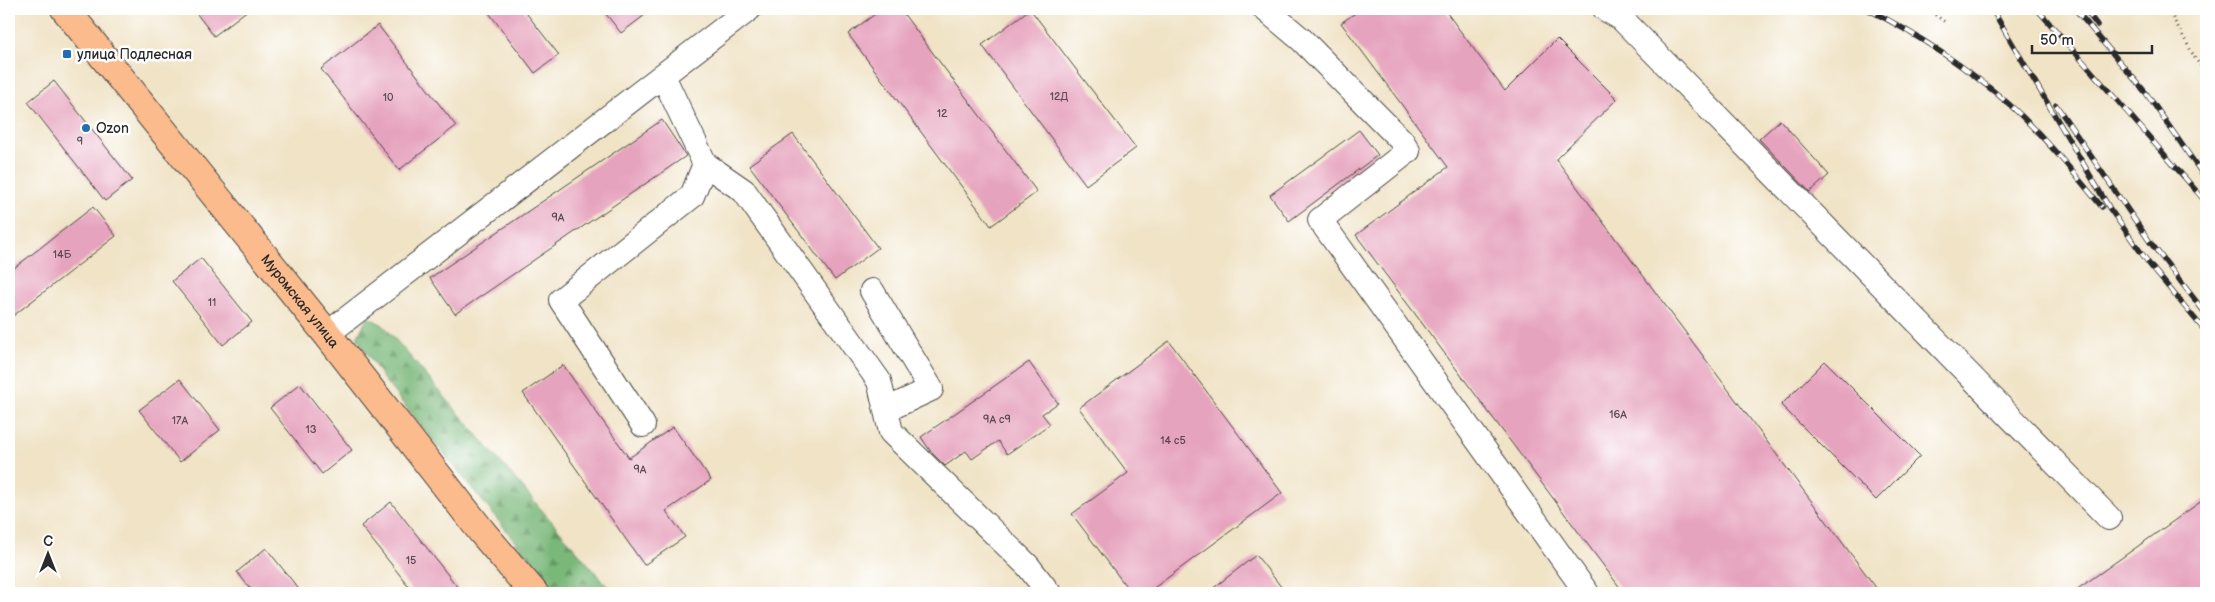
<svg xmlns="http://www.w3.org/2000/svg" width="2215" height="602" viewBox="0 0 2215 602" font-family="'Balsamiq Sans',sans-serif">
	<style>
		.forest { fill: url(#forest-firs); stroke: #527252 }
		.building { fill: #e6a3bd }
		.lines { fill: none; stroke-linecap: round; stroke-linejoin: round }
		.minor-casing { stroke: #494742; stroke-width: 26 }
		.major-casing { stroke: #494742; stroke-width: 30 }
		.path { stroke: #494742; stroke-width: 3; stroke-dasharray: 1 4; stroke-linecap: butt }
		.minor { stroke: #fff; stroke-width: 24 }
		.major { stroke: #fbbb8d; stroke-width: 28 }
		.rail-casing { stroke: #2b2b2b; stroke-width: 5.5 }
		.rail { stroke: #fff; stroke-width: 4; stroke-dasharray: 11; stroke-linecap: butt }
		.poi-dot { fill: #1f6fb2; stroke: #fff; stroke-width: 2 }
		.labels { text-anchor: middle; stroke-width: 5; stroke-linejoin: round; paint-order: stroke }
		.number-label { font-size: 11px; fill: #5a4950 }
		.poi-label { font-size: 14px; fill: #2b2b2b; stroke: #fff; text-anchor: start }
		.street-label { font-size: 14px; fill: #2b2b2b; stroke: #fff }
	</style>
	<defs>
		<pattern id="forest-firs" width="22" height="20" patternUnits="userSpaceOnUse" patternTransform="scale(1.25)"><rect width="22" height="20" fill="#7ab87a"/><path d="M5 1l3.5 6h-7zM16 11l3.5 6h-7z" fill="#649664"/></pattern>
	</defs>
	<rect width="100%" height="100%" fill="#fff"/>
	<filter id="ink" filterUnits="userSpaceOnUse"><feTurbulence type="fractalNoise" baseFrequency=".02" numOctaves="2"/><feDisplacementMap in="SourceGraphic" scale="10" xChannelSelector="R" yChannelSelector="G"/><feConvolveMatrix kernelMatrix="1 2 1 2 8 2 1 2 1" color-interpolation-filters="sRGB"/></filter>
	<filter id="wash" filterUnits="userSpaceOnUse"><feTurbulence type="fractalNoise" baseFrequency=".0096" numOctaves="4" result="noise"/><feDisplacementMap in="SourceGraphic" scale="20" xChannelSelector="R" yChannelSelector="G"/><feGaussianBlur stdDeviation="1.12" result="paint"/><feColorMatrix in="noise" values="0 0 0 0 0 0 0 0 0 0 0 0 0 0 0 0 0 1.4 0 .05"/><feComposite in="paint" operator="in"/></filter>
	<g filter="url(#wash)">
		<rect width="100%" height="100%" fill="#f0e3c6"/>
		<!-- forest -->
		<path class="forest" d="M 368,317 L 383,325 L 613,593 L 561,593 L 554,589 L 384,380 L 357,337 Z"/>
		<g id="blocks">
			<!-- building -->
			<path class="building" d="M 193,9 L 249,9 L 214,36 Z
				M 486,9 L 523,9 L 559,55 L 535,73 Z
				M 602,9 L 653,9 L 621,33 Z
				M 882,9 L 900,9 L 1037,192 L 991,226 L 848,34 Z
				M 1030,9 L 1136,148 L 1086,185 L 982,45 Z
				M 1361,9 L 1444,9 L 1505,91 L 1557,39 L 1617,99 L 1556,159 L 1880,593 L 1624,593 L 1356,235 L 1448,167 L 1341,23 Z
				M 378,25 L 456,126 L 399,170 L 321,69 Z
				M 54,81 L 132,180 L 105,201 L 28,102 Z
				M 662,120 L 686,156 L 455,314 L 430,278 Z
				M 1780,120 L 1829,175 L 1810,192 L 1759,139 Z
				M 1359,130 L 1378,155 L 1289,221 L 1270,195 Z
				M 793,134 L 878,248 L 835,280 L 749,165 Z
				M 93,207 L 116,236 L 9,319 L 9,272 Z
				M 201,258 L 252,322 L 223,345 L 172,281 Z
				M 1169,341 L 1282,493 L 1147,593 L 1131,593 L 1072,514 L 1128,473 L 1079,408 Z
				M 1825,361 L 1920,456 L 1876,500 L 1781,405 Z
				M 1029,362 L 1058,403 L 1042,414 L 1050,424 L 1007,454 L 998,441 L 972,459 L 966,451 L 945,466 L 931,452 L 921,437 Z
				M 563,365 L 629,458 L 673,427 L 711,480 L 666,511 L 685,537 L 644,565 L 523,393 Z
				M 180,379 L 220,430 L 180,462 L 139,410 Z
				M 300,384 L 352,450 L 322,474 L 270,408 Z
				M 2206,498 L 2206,593 L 2072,593 Z
				M 391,502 L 462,593 L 414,593 L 361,526 Z
				M 266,548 L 302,593 L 254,593 L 237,572 Z
				M 1256,555 L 1286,593 L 1207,593 Z"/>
		</g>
	</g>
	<g filter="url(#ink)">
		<use href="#blocks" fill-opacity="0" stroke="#494742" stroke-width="1"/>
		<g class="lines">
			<!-- minor casing -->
			<g class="minor-casing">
				<path id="minor" d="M 1265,9 L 1302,40 L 1402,141 L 1408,151 L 1320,220 L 1587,593
					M 1605,9 L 1621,18 L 2109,518
					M 705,164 L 744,191 L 879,381 L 891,432 L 1028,566 L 1049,593
					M 872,291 L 931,389 L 886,410
					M 327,334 L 749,9
					M 643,425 L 561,300 L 692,196 L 705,164 L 663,76"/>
			</g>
			<!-- major casing -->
			<g class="major-casing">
				<g id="major">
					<path id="s1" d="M 65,9 L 327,334 L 482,532 L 534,593"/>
				</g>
			</g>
			<!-- path -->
			<path class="path" d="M 1927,9 L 1945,22
				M 2168,9 L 2195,58 L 2206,73"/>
			<!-- minor -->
			<use href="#minor" class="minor"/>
			<!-- major -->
			<use href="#major" class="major"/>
			<!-- rail casing -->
			<g class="rail-casing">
				<path id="rail" d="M 1867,9 C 1916,33 1969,69 2010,105 C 2044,136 2073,172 2102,207
					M 1992,9 L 2110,209 L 2150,265 L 2206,332
					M 2037,9 L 2206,202
					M 2075,9 L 2146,93 L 2206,179
					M 2085,9 L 2097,25
					M 2056,105 L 2150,242 L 2206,314"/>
			</g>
			<!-- rail -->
			<use href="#rail" class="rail"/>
		</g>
	</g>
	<!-- markers -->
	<g class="poi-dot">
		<rect x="62" y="49" width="10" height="10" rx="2.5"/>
		<circle cx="86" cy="128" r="5"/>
	</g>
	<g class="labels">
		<!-- number labels -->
		<g class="number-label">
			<text x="1059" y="100">12Д</text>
			<text x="388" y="101">10</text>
			<text x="942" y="117">12</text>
			<text x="80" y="145">9</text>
			<text x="558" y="221">9А</text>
			<text x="62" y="258">14Б</text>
			<text x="212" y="306">11</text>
			<text x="1618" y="418">16А</text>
			<text x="997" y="423">9А с9</text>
			<text x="180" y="424">17А</text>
			<text x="311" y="433">13</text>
			<text x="1173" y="444">14 с5</text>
			<text x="640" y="473">9А</text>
			<text x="411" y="564">15</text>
		</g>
		<!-- poi labels -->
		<g class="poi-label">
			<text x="77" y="59">улица Подлесная</text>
			<text x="96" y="133">Ozon</text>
		</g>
		<!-- street labels -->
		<g class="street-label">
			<text dy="5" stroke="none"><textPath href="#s1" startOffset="375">Муромская улица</textPath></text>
		</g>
	</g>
	<!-- margin -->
	<rect width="2215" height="602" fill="none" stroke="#fff" stroke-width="30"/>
	<!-- north arrow -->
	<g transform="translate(48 554)" stroke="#ffffff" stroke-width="4" paint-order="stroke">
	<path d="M0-4L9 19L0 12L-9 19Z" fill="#2b2b2b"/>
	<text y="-8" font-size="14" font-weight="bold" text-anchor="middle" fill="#2b2b2b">С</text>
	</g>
	<!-- scale -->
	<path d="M2032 45v8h120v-8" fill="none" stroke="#2b2b2b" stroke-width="2.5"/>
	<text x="2040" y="45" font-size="15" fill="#2b2b2b" stroke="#ffffff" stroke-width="4" paint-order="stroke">50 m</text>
</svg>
